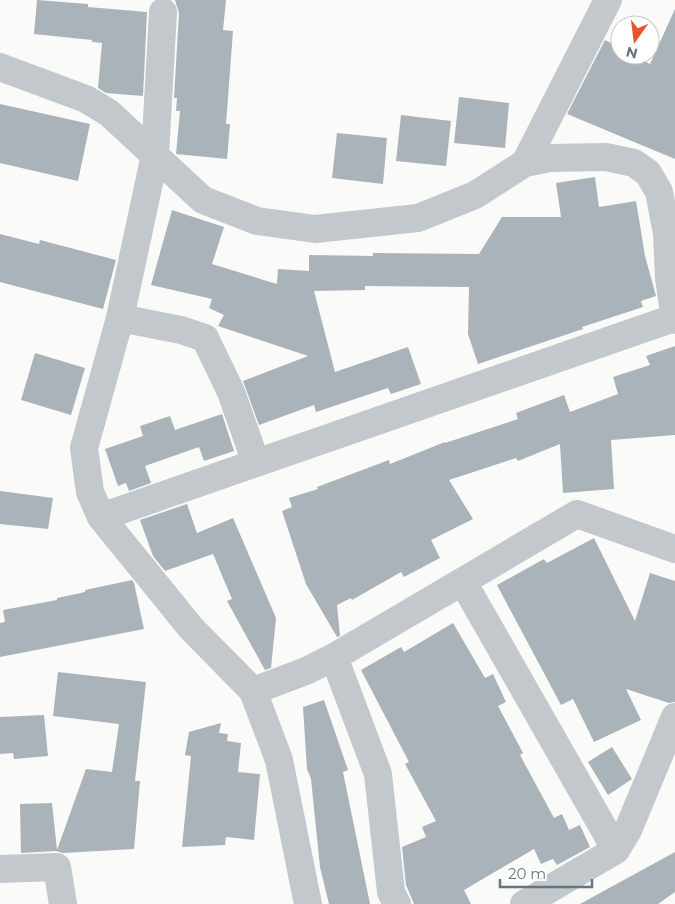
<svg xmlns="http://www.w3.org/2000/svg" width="675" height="904" viewBox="0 0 675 904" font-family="Montserrat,sans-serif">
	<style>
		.building { fill: #aab3b9 }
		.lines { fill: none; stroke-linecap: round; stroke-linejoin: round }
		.street { stroke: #c3c8cc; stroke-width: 28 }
	</style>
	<rect width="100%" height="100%" fill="#fafaf8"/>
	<!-- building -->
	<path class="building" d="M 37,0 L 88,4 L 88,7 L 147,12 L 143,96 L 106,93 L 98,88 L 102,43 L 92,42 L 92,40 L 34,34 Z
		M 175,0 L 226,0 L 223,30 L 233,31 L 226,124 L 230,124 L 227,159 L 176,154 L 180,111 L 176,111 L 177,98 L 174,98 L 179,13 Z
		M 675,9 L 675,159 L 567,114 L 605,40 L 620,48 L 620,55 L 632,55 L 650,64 Z
		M 459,97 L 509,103 L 505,148 L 454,143 Z
		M 0,104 L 90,124 L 78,181 L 0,163 Z
		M 401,115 L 451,121 L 446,166 L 396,161 Z
		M 337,133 L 387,138 L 383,184 L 332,178 Z
		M 595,177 L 599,207 L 636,201 L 645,256 L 656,296 L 641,301 L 643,307 L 582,327 L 583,329 L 478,364 L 468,334 L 469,287 L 365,286 L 365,290 L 314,291 L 335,372 L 408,347 L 421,384 L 391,394 L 388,388 L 316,412 L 314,405 L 259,425 L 243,381 L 308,356 L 218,326 L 224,315 L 209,308 L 212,299 L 151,285 L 172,210 L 224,227 L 212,264 L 277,284 L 278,269 L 309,271 L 309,255 L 373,256 L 373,253 L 479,254 L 502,217 L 561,217 L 556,183 Z
		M 0,234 L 39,244 L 40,240 L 116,260 L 103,309 L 0,282 Z
		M 675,346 L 675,435 L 611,440 L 614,489 L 563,493 L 560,444 L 518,461 L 516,458 L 449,480 L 473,519 L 431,540 L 440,558 L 404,577 L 401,572 L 352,600 L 351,598 L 337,605 L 340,636 L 337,637 L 306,584 L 282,511 L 292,507 L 289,498 L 318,489 L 317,487 L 389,460 L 390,464 L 445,442 L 445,443 L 518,419 L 516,413 L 564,395 L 570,412 L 618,394 L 613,377 L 650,365 L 646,356 Z
		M 35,353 L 85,368 L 71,415 L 21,400 Z
		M 222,414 L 234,451 L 204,461 L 199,447 L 145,466 L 151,483 L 129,491 L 126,483 L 118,486 L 105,449 L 143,436 L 140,426 L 170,416 L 175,430 Z
		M 0,491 L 53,498 L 48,529 L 0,524 Z
		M 187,504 L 197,533 L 233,518 L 276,618 L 271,668 L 265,670 L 227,601 L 232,599 L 213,554 L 165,571 L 153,556 L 140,520 Z
		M 594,538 L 635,621 L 650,573 L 675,581 L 675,702 L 669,703 L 626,689 L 641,720 L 594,742 L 573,699 L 561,705 L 497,585 L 544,559 L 547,563 Z
		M 132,580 L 134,583 L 144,629 L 0,657 L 0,623 L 5,622 L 3,610 L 57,600 L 57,598 L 85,592 L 85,590 Z
		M 453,623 L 485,678 L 493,674 L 506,702 L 498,706 L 523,753 L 520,755 L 554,818 L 562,814 L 569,830 L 580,825 L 590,847 L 557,865 L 553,859 L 541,864 L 534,849 L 464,890 L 471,904 L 414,904 L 406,885 L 402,847 L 426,837 L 422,827 L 436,821 L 405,764 L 409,762 L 361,670 L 401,647 L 404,652 Z
		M 58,672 L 146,682 L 135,781 L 140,781 L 134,849 L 63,853 L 56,851 L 21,853 L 20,804 L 52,803 L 57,850 L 86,769 L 112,772 L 119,724 L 53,716 Z
		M 324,700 L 348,770 L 343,772 L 370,904 L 329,904 L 320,867 L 311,779 L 307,769 L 303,707 Z
		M 44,715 L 48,756 L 14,759 L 13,753 L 0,754 L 0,717 Z
		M 221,723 L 219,733 L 228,734 L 227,741 L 241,743 L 238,772 L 260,774 L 254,840 L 226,837 L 225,845 L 182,847 L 191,756 L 185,755 L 189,732 Z
		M 612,747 L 632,779 L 608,795 L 588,762 Z
		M 675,852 L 675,892 L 658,904 L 580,904 Z"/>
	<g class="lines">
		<!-- street -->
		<path class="street" d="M 163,12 L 155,155 L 120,318 L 84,448 L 90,492 L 101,517 L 191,628 L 253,691 L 279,760 L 308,904
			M 0,67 L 86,99 L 109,113 L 203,200 L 257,221 L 315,229 L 418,218 L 475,195 L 525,163 L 550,158 L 606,157 L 634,163 L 648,173 L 659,192 L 667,233 L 669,278 L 675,320
			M 525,163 L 608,0
			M 120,318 L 181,330 L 205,338 L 231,392 L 256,463 L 674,318
			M 101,517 L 256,463
			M 463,582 L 616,850
			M 334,657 L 378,774 L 391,892 L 397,904
			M 253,691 L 306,671 L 334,657 L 577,514 L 675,549
			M 0,869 L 57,867 L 63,904
			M 524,904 L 616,850 L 628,830 L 675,717"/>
	</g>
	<!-- north arrow -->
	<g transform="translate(635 40) rotate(194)"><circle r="24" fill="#ffffff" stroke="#c1c8cd"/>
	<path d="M0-4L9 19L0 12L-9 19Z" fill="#e4572e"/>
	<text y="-8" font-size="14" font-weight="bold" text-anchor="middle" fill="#657683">N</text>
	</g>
	<!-- scale -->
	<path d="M500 879v8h92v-8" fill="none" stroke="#657683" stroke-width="2.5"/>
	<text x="508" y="879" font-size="15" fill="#657683" stroke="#ffffff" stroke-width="4" paint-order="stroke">20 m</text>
</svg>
